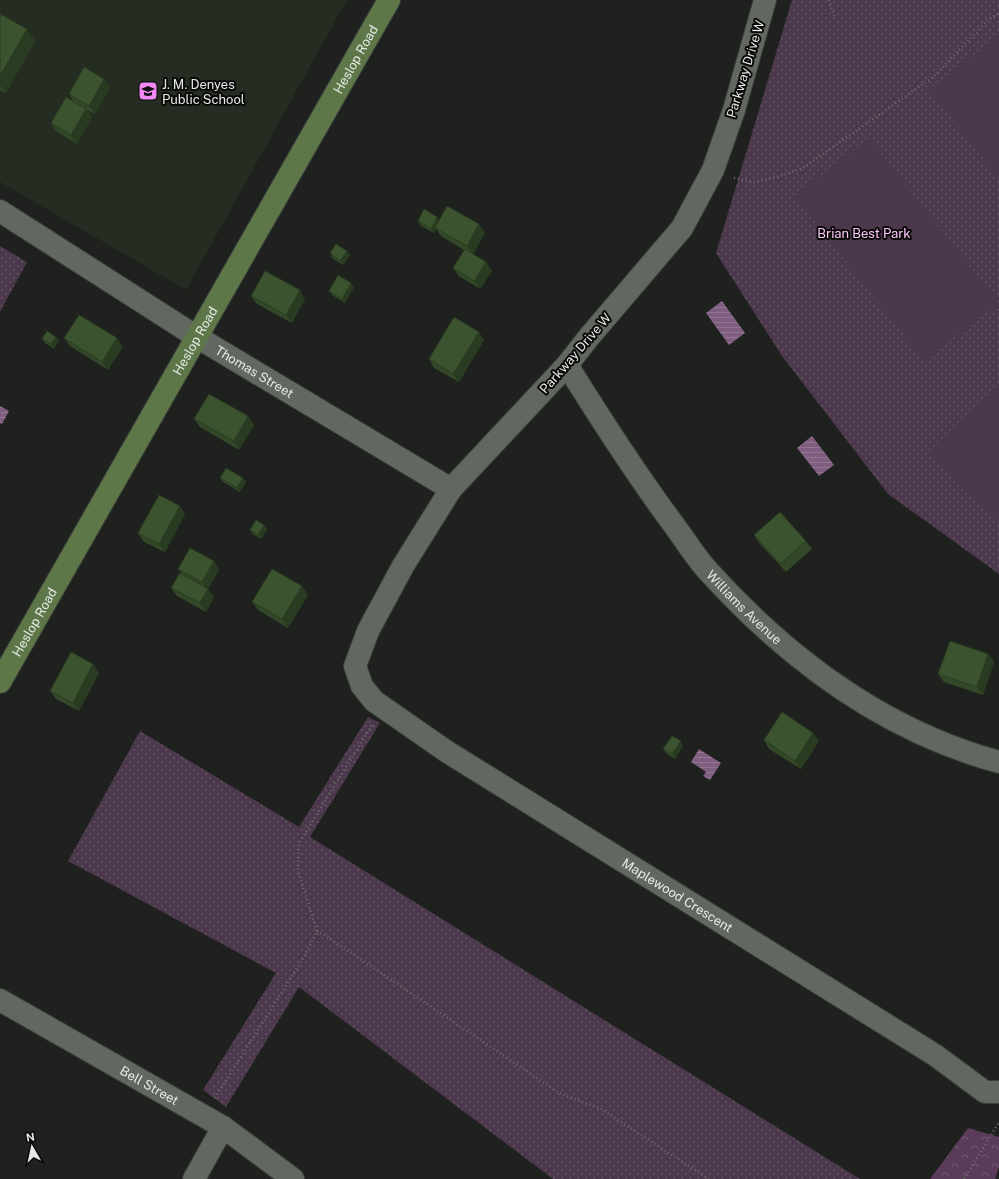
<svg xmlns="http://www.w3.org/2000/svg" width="999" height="1179" viewBox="0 0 999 1179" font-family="'Public Sans',sans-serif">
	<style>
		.built { fill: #252c22 }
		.forest { fill: url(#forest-crowns) }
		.park { fill: url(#park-dots) }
		.pitch { fill: #4c384c }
		.water { fill: url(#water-rules) }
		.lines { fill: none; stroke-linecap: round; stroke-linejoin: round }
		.street-casing { stroke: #393c38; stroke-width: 24 }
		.secondary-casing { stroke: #393c38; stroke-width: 24 }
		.path { stroke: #6c6f6b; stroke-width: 2.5; stroke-dasharray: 1 3; stroke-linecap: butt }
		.street { stroke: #636761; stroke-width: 22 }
		.secondary { stroke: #5d7749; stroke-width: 22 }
		.wall { fill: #334828 }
		.shaded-wall { fill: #293b21 }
		.building { fill: #3b542f; stroke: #293b21 }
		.labels { text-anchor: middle; stroke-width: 4; stroke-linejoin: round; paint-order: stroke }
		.street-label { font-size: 13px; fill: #e5e8e4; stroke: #090a08 }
		.poi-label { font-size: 13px; fill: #e5e8e4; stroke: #090a08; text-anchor: start }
		.park-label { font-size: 13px; fill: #fdc5fc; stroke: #090a08 }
	</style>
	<defs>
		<pattern id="forest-crowns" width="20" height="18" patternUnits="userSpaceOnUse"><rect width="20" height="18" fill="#5a3b5a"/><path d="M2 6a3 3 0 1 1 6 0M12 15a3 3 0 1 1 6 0" fill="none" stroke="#725772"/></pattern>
		<pattern id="park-dots" width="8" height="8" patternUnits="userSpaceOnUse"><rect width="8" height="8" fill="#4c384c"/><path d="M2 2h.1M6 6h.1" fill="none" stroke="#656" stroke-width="1.8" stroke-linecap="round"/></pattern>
		<pattern id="water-rules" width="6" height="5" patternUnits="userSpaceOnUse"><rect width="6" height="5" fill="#805e80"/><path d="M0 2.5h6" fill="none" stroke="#927592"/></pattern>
	</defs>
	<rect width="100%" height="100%" fill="#1e211d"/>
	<!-- built -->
	<path class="built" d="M 0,0 L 347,0 L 186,290 L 0,182 Z"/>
	<!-- forest -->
	<path class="forest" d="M 968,1128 L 999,1137 L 999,1167 L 995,1179 L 930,1179 Z"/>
	<!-- park -->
	<path class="park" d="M 792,0 L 999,0 L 999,574 L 888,494 L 782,356 L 716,253 Z
		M 0,246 L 27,262 L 0,312 Z
		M 368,717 L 380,723 L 310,837 L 860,1179 L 553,1179 L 299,987 L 226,1107 L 203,1090 L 276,973 L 68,861 L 140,731 L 299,827 Z"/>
	<!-- pitch -->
	<path class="pitch" d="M 999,35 L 999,179 L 929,90 Z
		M 869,138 L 999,303 L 924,361 L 794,196 Z
		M 999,383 L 999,519 C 967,497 952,482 930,450 Z"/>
	<!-- water -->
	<path class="water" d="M 722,301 L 745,333 L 729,345 L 706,313 Z
		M 0,406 L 9,411 L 2,424 L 0,423 Z
		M 812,436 L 834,465 L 819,476 L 797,448 Z
		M 699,749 L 721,763 L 710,780 L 703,776 L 706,772 L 691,762 Z"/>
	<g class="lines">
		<!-- street casing -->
		<g class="street-casing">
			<g id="street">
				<path id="s1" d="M 765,0 L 734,110 L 713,170 L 682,228 L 589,337 L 567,365 L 451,489 L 403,566 L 368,631 L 355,666 L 362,686 L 374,701 L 446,751 L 935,1055 L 985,1092 L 999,1092"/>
				<path id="s2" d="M 0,211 L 197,337 L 451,489"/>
				<path id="s3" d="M 567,365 C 600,418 634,471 671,521 C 684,538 695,557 709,572 C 788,659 885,731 999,762"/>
				<path id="s4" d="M 0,1000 L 223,1127 L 293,1179"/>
				<path d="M 194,1179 L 223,1127"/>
			</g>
		</g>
		<!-- secondary casing -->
		<g class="secondary-casing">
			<g id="secondary">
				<path id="s5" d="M 0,682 L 389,0"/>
			</g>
		</g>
		<!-- path -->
		<path class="path" d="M 829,0 L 834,16
			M 734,178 L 754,182 L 777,177 L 803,168 L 933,77 L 988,20 L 999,13
			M 317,931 L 341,946 L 559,1093 L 601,1109 L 709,1179
			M 215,1098 L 304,957 L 317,931 L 298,871 L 299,843 L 372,725
			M 964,1179 L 999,1122"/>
		<!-- street -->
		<use href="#street" class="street"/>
		<!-- secondary -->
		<use href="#secondary" class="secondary"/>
	</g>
	<!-- wall -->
	<path class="wall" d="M 0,14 L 27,29 L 35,41 L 6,93 L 0,90 Z
		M 110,87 L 95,114 L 87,110 L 92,117 L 77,144 L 56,131 L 51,123 L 74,102 L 69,94 Z
		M 440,220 L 479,224 L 485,233 L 473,254 L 486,262 L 492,271 L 480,289 L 459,276 L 453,268 L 464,250 L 441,236 L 436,229 L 434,233 L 421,226 L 418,221 Z
		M 347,251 L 350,255 L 343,265 L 332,258 L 330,253 Z
		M 351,283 L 354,287 L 345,303 L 332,295 L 329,291 Z
		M 251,296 L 305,299 L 292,323 L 257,304 Z
		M 56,337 L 59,341 L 54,349 L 45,343 L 42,339 Z
		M 64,338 L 123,347 L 108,370 L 70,346 Z
		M 484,340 L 459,382 L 434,368 L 429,359 Z
		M 248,416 L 254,425 L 239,450 L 200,427 L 194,419 Z
		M 220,478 L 246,482 L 240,492 L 223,482 Z
		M 185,514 L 165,552 L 144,542 L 138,533 Z
		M 264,525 L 267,529 L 261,539 L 253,534 L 250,530 Z
		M 754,535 L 806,541 L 812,549 L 786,572 L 760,544 Z
		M 214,561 L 219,570 L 208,589 L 214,597 L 206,612 L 177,596 L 171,588 L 182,574 L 178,569 Z
		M 308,595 L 288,628 L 258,610 L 252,602 Z
		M 988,654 L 994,662 L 983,695 L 944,682 L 938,674 Z
		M 93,664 L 99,673 L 79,711 L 56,699 L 50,691 Z
		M 764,740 L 819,741 L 801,769 L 769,749 Z
		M 683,746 L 675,759 L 666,753 L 663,749 Z"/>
	<!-- shaded-wall -->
	<path class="shaded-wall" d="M 27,29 L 35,41 L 6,93 L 0,85 L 0,76 Z
		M 104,79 L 110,87 L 95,114 L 89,106 Z
		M 86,109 L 92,117 L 77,144 L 71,135 Z
		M 437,217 L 440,221 L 435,228 L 436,229 L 434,233 L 431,229 Z
		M 479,224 L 485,233 L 473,255 L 467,246 Z
		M 347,251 L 350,255 L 343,265 L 340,261 Z
		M 486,262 L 492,271 L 480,289 L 474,281 Z
		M 351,283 L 354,287 L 345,303 L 342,299 Z
		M 300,290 L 305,299 L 292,323 L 286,315 Z
		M 479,332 L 484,340 L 459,382 L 453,374 Z
		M 56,337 L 59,341 L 54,349 L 51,344 Z
		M 117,338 L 123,347 L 108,370 L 102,362 Z
		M 248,416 L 254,425 L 239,450 L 234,441 Z
		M 243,478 L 246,482 L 240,492 L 237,488 Z
		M 180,506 L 185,514 L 165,552 L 159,544 Z
		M 264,525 L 267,529 L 261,539 L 258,535 Z
		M 214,561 L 219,570 L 208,589 L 214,597 L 206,612 L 200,603 L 207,590 L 202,582 Z
		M 302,586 L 308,595 L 288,628 L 282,619 Z
		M 988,654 L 994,662 L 983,695 L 977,687 Z
		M 93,664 L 99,673 L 79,711 L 73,703 Z
		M 813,733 L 819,741 L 801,769 L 795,761 Z
		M 681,741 L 683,746 L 675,759 L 672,754 Z"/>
	<!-- building -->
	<path class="building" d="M 0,14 L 27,29 L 0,76 Z
		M 84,67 L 104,79 L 89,106 L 69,94 Z
		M 66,97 L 86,109 L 71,135 L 51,123 Z
		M 447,206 L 479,224 L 467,246 L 435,228 Z
		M 424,209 L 437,217 L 431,229 L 418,221 Z
		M 336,244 L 347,251 L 340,261 L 330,253 Z
		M 465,249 L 486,262 L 474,281 L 453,268 Z
		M 265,271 L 300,290 L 286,315 L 251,296 Z
		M 338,275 L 351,283 L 342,299 L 329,291 Z
		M 79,315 L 117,338 L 102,362 L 64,338 Z
		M 454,317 L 479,332 L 453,374 L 429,359 Z
		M 47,331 L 56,337 L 51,344 L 42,339 Z
		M 209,394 L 248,416 L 234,441 L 194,419 Z
		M 226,468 L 243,478 L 237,488 L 220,478 Z
		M 159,495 L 180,506 L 159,544 L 138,533 Z
		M 780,512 L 806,541 L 780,564 L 754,535 Z
		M 256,520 L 264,525 L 258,535 L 250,530 Z
		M 190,548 L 214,561 L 202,582 L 178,569 Z
		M 272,569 L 302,586 L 282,619 L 252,602 Z
		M 180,573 L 208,589 L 200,603 L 171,588 Z
		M 950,641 L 988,654 L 977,687 L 938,674 Z
		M 71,652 L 93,664 L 73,703 L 50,691 Z
		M 782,712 L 813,733 L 795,761 L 764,740 Z
		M 672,736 L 681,741 L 672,754 L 663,749 Z"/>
	<!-- icons -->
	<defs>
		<g id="school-square" transform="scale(1)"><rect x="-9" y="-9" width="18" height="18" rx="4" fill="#f28af2" stroke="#090a08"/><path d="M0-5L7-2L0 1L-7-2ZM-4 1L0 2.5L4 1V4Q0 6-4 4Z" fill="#111"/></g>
	</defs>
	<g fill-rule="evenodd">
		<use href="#school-square" x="148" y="91"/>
	</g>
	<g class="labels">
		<!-- street labels -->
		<g class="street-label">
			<text dy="5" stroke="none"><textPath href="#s5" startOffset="717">Heslop Road</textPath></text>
			<text transform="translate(745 69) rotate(-73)" y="5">Parkway Drive W</text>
			<text dy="5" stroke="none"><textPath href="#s5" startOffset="393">Heslop Road</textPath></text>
			<text transform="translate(575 353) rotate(-49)" y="5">Parkway Drive W</text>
			<text dy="5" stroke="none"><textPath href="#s2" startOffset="301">Thomas Street</textPath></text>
			<text dy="5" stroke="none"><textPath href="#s3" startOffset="301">Williams Avenue</textPath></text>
			<text dy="5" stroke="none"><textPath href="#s5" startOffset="69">Heslop Road</textPath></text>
			<text dy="5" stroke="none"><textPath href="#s1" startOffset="1195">Maplewood Crescent</textPath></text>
			<text dy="5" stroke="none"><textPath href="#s4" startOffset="172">Bell Street</textPath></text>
		</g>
		<!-- poi labels -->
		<g class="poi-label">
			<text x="162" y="89">J. M. Denyes<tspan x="162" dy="15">Public School</tspan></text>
		</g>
		<!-- park labels -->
		<g class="park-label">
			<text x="864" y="238">Brian Best Park</text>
		</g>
	</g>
	<!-- north arrow -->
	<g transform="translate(32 1147) rotate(351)" stroke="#090a08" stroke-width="3" paint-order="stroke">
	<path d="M0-3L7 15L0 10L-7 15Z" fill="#e5e8e4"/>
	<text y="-6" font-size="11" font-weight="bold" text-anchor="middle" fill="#e5e8e4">N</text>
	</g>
</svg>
